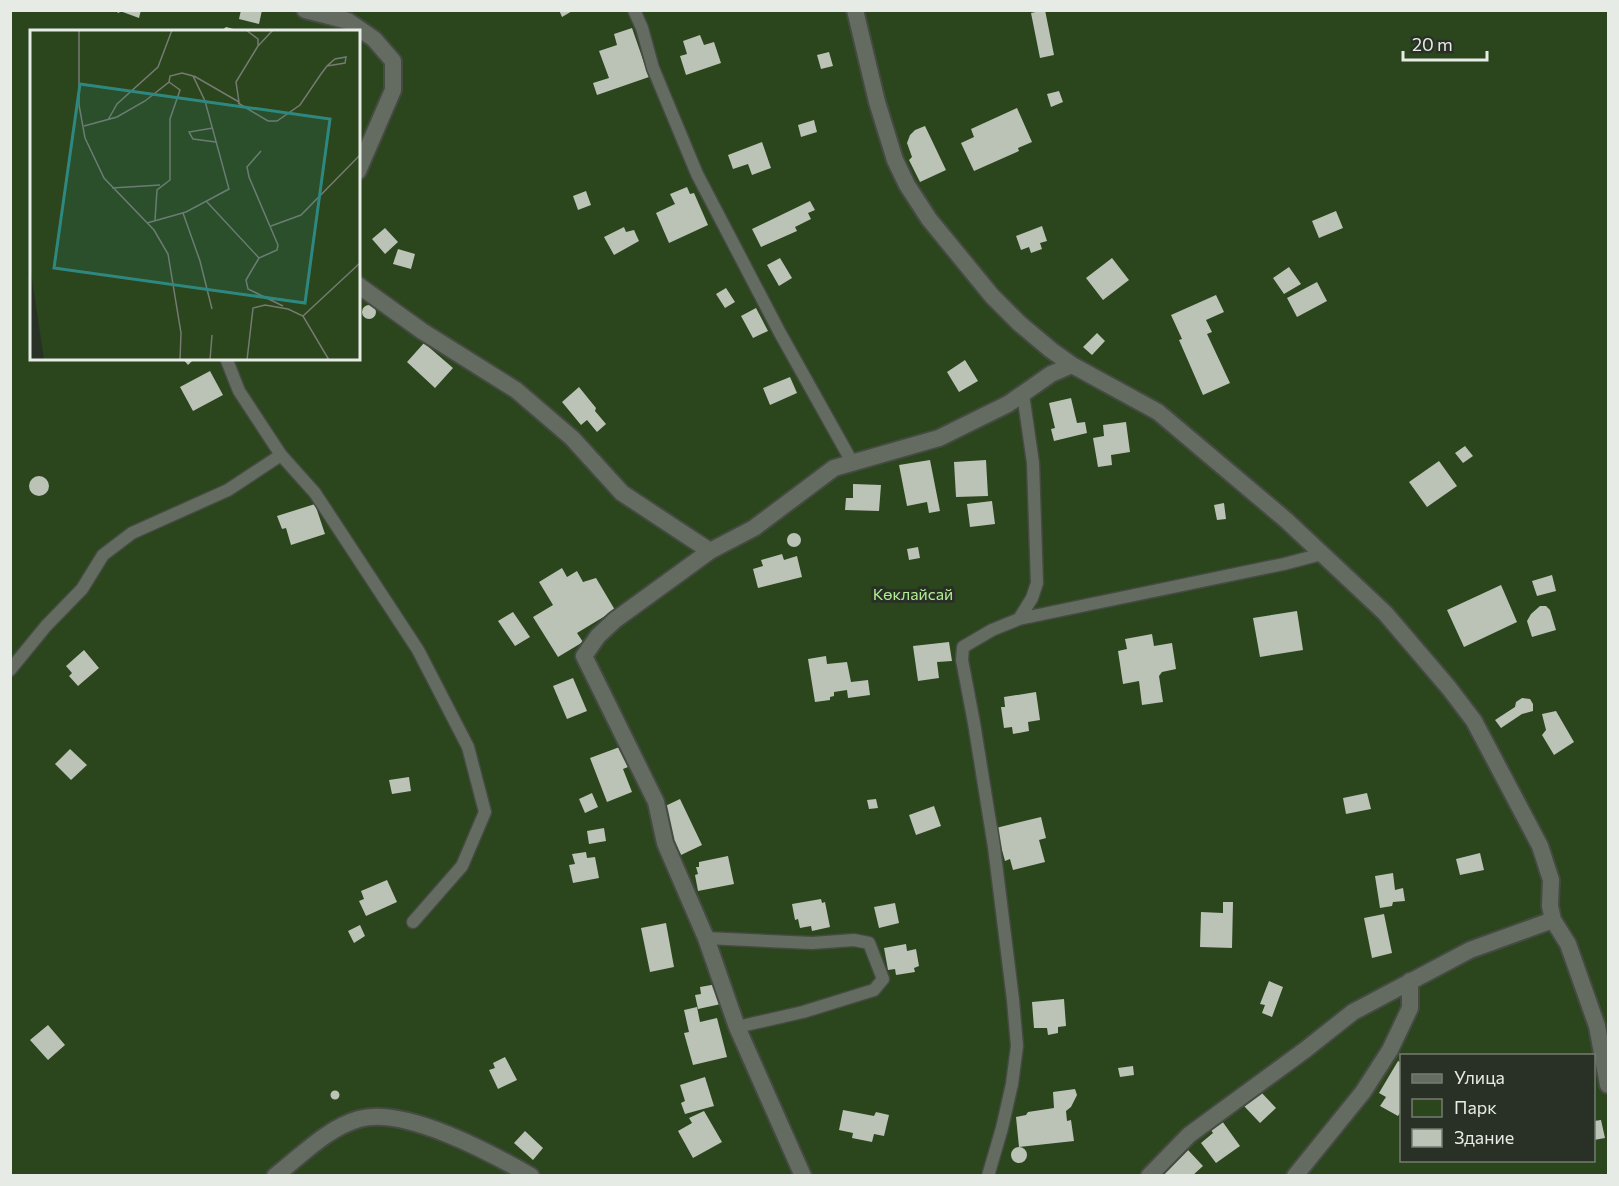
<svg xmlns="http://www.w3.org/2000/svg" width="1619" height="1186" viewBox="0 0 1619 1186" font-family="Commissioner,sans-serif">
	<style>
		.green { fill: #2b451d; fill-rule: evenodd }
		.building { fill: #bbc3b7 }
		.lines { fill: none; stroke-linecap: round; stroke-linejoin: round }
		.service-casing { stroke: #454b42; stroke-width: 15 }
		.minor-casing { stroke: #454b42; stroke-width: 20 }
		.service { stroke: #646c61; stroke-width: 12 }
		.minor { stroke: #646c61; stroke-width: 16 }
		.labels { text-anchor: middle; stroke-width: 6; stroke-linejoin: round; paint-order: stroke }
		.park-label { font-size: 16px; fill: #b1ee92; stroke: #293026 }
		.inset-road { fill: none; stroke: #757b72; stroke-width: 1.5 }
		.view { fill: #2f8880; fill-opacity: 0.15; stroke: #2f8880; stroke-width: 3 }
		.inset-edge { fill: none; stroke: #e7ebe5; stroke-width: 3 }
	</style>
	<rect width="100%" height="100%" fill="#293026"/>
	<!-- green -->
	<path class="green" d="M 11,11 L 1608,11 L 1608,1175 L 11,1175 ZM 32,32 L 358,32 L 358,358 L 32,358 ZM 1402,1056 L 1594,1056 L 1594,1160 L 1402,1160 Z"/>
	<!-- building -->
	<path class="building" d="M 112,10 L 141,10 L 139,18 L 120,11 L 119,13 Z
		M 241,10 L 262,10 L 259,24 L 239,19 Z
		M 559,10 L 574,10 L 562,17 Z
		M 1045,10 L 1054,55 L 1040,58 L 1031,13 Z
		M 226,27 L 241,31 L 241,32 L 220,32 Z
		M 632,28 L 649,77 L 597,95 L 593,83 L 609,78 L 599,51 L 617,45 L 614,34 Z
		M 700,35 L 704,45 L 714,42 L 721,63 L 686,75 L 680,56 L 687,54 L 683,41 Z
		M 829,52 L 833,66 L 821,69 L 817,55 Z
		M 1059,91 L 1063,102 L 1051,107 L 1047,94 Z
		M 1017,108 L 1032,142 L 1018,148 L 1019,151 L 974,171 L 961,143 L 974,137 L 971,129 Z
		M 814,120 L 817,132 L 801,137 L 798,125 Z
		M 925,126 L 946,170 L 920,182 L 909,160 L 912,157 L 907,143 L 910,135 L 915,130 Z
		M 762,142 L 771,168 L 752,175 L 748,164 L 733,169 L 728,155 Z
		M 687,187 L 690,194 L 694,193 L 708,225 L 669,243 L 656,213 L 675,204 L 670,194 Z
		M 586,191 L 591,205 L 578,210 L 573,196 Z
		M 810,201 L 815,210 L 808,213 L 811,219 L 795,227 L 797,231 L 761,247 L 752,229 Z
		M 1336,211 L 1343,228 L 1319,238 L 1312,221 Z
		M 1042,226 L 1047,241 L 1040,243 L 1042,249 L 1031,253 L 1029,247 L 1021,250 L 1016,236 Z
		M 624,227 L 626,232 L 634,230 L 639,241 L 614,255 L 604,237 Z
		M 385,228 L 398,242 L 385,254 L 372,239 Z
		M 398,249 L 415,254 L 411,269 L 393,264 Z
		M 780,258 L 792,278 L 779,286 L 767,265 Z
		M 1112,258 L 1129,280 L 1103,300 L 1086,278 Z
		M 1289,267 L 1301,284 L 1284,294 L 1273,278 Z
		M 1317,282 L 1327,301 L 1297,317 L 1287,298 Z
		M 726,288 L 735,302 L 725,308 L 716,294 Z
		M 1216,295 L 1224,312 L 1206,320 L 1212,332 L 1207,334 L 1230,383 L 1203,395 L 1179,340 L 1182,339 L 1171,315 Z
		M362 312a7 7 0 1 1 14 0a7 7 0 1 1-14 0Z
		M 756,308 L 768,331 L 753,338 L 741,316 Z
		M 1097,333 L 1105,341 L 1092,355 L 1083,347 Z
		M 424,343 L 453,368 L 435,388 L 407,362 Z
		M 182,358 L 195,358 L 188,365 Z
		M 965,360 L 978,381 L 959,392 L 947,372 Z
		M 210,371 L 223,395 L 193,411 L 180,387 Z
		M 790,377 L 797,393 L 770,405 L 763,388 Z
		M 579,387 L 596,408 L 595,411 L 606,424 L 597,432 L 587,420 L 581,425 L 562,402 Z
		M 1071,398 L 1077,423 L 1085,422 L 1087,433 L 1054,441 L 1051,429 L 1055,428 L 1049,403 Z
		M 1126,422 L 1130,452 L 1111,455 L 1112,465 L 1098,467 L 1093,438 L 1104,436 L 1103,425 Z
		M 1465,446 L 1473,456 L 1463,463 L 1455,453 Z
		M 930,460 L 940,511 L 929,513 L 927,502 L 907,506 L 899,465 Z
		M 986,460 L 988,496 L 956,497 L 954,462 Z
		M 1439,461 L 1457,486 L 1427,507 L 1409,482 Z
		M29 486a10 10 0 1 1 20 0a10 10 0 1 1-20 0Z
		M 853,484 L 881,485 L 879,511 L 845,510 L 846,498 L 853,498 Z
		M 992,501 L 995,524 L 970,527 L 967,504 Z
		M 1224,503 L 1226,519 L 1217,520 L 1214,505 Z
		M 315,504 L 325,534 L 291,545 L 286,528 L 282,529 L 277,516 Z
		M787 540a7 7 0 1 1 14 0a7 7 0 1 1-14 0Z
		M 918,547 L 920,558 L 909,560 L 907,549 Z
		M 782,554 L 784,560 L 797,556 L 802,577 L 758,588 L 753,569 L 763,566 L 761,560 Z
		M 562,568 L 567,577 L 577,571 L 583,582 L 596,578 L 615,610 L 577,633 L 583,642 L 558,657 L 533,617 L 553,605 L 539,582 Z
		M 1552,575 L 1556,591 L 1537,596 L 1532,581 Z
		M 1501,585 L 1517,622 L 1464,647 L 1447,610 Z
		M 1540,606 L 1546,606 L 1550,610 L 1556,630 L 1532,637 L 1527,621 L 1531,614 Z
		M 1297,611 L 1303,650 L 1260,657 L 1253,618 Z
		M 513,612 L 530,637 L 515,646 L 498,621 Z
		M 1152,634 L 1154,646 L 1172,643 L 1176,669 L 1162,672 L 1159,676 L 1163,702 L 1142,705 L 1139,681 L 1123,684 L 1118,651 L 1127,649 L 1125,639 Z
		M 949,642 L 952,661 L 937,662 L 939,678 L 918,681 L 913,646 Z
		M 84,650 L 99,668 L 78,686 L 69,676 L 72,673 L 66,666 Z
		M 826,656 L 827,664 L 847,662 L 851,682 L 868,680 L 870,695 L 848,698 L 847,690 L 834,692 L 834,696 L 830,697 L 830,700 L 815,702 L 808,659 Z
		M 573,678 L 587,711 L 567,719 L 553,686 Z
		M 1036,692 L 1040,720 L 1028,722 L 1029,731 L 1013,734 L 1012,727 L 1004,728 L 1001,707 L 1005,707 L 1004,697 Z
		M 1522,698 L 1530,699 L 1533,704 L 1533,711 L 1522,714 L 1501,728 L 1495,720 L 1515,707 L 1516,702 Z
		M 1556,711 L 1574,742 L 1554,755 L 1542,735 L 1546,730 L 1542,714 Z
		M 625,745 L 633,765 L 623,769 L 632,792 L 607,802 L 590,758 Z
		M 70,749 L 87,765 L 71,780 L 55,764 Z
		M 409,777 L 411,791 L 392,794 L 389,780 Z
		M 592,793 L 598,807 L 585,813 L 579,799 Z
		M 1367,793 L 1371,809 L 1346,814 L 1343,798 Z
		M 680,799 L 702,845 L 681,855 L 659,809 Z
		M 876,799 L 878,808 L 869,809 L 867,800 Z
		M 934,806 L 941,826 L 916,835 L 909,815 Z
		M 1041,817 L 1046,838 L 1039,840 L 1045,862 L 1013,870 L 1010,859 L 1005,861 L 996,828 Z
		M 604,828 L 606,841 L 589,844 L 587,831 Z
		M 586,852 L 587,858 L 595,857 L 599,878 L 573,883 L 569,865 L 575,864 L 572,854 Z
		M 1480,853 L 1484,870 L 1460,875 L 1456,859 Z
		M 728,856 L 734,884 L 698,891 L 695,875 L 698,874 L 696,867 L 699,867 L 699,862 Z
		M 1393,873 L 1395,890 L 1403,888 L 1405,901 L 1393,902 L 1392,906 L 1380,908 L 1375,876 Z
		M 387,880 L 397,902 L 366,916 L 359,901 L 364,899 L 361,891 Z
		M 821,899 L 822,903 L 825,902 L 830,927 L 812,931 L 811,926 L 800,928 L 798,919 L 795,920 L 792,904 Z
		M 1223,902 L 1233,902 L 1232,948 L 1200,947 L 1201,912 L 1223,913 Z
		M 895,903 L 899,923 L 879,928 L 874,907 Z
		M 1384,914 L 1392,953 L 1372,958 L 1364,918 Z
		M 666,923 L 674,967 L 650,972 L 641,928 Z
		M 360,925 L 365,936 L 354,943 L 348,931 Z
		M 906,944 L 907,951 L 916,949 L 919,966 L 914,968 L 915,972 L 896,975 L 895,969 L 888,970 L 884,948 Z
		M 1269,981 L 1283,987 L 1272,1017 L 1262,1013 L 1265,1005 L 1260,1004 Z
		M 717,984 L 721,1004 L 698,1009 L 695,995 L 701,994 L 700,987 Z
		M 1064,999 L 1066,1026 L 1058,1027 L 1058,1033 L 1048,1035 L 1047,1028 L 1034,1028 L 1032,1002 Z
		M 697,1007 L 700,1022 L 717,1018 L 727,1057 L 693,1065 L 684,1033 L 689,1032 L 684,1010 Z
		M 48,1025 L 65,1045 L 48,1060 L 30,1040 Z
		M 505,1057 L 517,1080 L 498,1089 L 489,1070 L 495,1068 L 493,1063 Z
		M 1398,1061 L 1402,1063 L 1402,1110 L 1398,1116 L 1380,1106 L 1386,1097 L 1379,1093 Z
		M 1133,1066 L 1134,1075 L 1120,1077 L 1118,1068 Z
		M 705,1077 L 714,1106 L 685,1114 L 681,1103 L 685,1101 L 680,1085 Z
		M 1075,1089 L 1077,1095 L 1071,1107 L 1066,1111 L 1067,1121 L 1071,1120 L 1074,1141 L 1019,1147 L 1016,1117 L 1026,1115 L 1028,1112 L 1054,1108 L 1053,1092 Z
		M330.5 1095a4.5 4.5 0 1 1 9 0a4.5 4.5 0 1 1-9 0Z
		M 1260,1091 L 1276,1108 L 1260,1123 L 1244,1106 Z
		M 843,1110 L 874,1116 L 876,1112 L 889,1115 L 884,1136 L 874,1134 L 872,1142 L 852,1138 L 853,1133 L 839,1130 Z
		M 704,1111 L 722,1142 L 693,1158 L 678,1131 L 692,1123 L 689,1118 Z
		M 1601,1120 L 1605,1138 L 1594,1140 L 1594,1121 Z
		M 1222,1121 L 1240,1146 L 1216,1163 L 1201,1143 L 1213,1133 L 1211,1130 Z
		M 525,1131 L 543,1148 L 533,1160 L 514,1143 Z
		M1011 1155a8 8 0 1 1 16 0a8 8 0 1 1-16 0Z
		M 1188,1150 L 1203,1166 L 1192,1176 L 1162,1176 Z"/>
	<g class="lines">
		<!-- service casing -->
		<g class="service-casing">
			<path id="service" d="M 634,10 L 642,28 L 653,68 L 697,174 L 780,333 L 852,462
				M 226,358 L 239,391 L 281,455 L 315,493 L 418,650 L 468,747 L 485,812 L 462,866 L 413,922
				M 1019,619 L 1284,564 L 1322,554
				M 10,670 L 46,626 L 82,589 L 103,555 L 132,533 L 228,490 L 281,455
				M 706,938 L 812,943 L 854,940 L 869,943 L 883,979 L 874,990 L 803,1012 L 737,1027
				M 988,1176 L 1002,1128 L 1012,1084 L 1017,1046 L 1013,1000 L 994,847 L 974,723 L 962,660 L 963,647 L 992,630 L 1019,619 L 1032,598 L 1037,583 L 1033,463 L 1023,394"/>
		</g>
		<!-- minor casing -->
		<g class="minor-casing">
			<path id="minor" d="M 305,10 L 348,21 L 374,39 L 393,61 L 393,90 L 358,171
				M 855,10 L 877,102 L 895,160 L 907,185 L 929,219 L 992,296 L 1020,324 L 1051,350 L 1072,365 L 1158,412 L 1286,520 L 1385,613 L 1449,688 L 1474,721 L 1540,846 L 1551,880 L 1550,906 L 1553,920 L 1568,944 L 1597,1026 L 1608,1085
				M 358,285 L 422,331 L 516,390 L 572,438 L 622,493 L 710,551
				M 275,1176 C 301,1156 327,1128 359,1119 C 404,1106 491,1153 531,1176
				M 803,1176 L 737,1027 L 706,938 L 665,843 L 656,802 L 584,656 L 598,636 L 615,620 L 710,551 L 754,528 L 834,468 L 939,438 L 1008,404 L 1051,374 L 1072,365
				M 1149,1176 L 1189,1135 L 1305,1050 L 1353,1012 L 1470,950 L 1553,920
				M 1295,1176 L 1363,1092 L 1390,1050 L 1410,1008 L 1410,981"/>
		</g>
		<!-- service -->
		<use href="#service" class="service"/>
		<!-- minor -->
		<use href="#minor" class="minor"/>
	</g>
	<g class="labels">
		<!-- park labels -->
		<g class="park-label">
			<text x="913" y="600">Көклайсай</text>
		</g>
	</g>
	<!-- overview -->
	<g transform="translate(30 30)">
		<rect width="330" height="330" fill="#293026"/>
		<path d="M 0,0 L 330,0 L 330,330 L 14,330 L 0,235 Z" fill="#2b451d"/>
		<path class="inset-road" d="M 49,0 L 49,75 L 55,108 L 74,148 L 124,200 L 138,224 L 151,303 L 150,330M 228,16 L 243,0M 164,46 L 209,72 L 206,52 L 228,16 L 228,9 L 216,0M 208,73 L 238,91 L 247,91 L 270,75 L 291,44 L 297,36 L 305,29 L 316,27 L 315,33 L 297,36M 78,90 L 87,74 L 128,37 L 142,0M 54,96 L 87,87 L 115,71 L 139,52 L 140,46 L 152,43 L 163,46 L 175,71 L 199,159 L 156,182 L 117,193M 183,98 L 159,102 L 163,109 L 186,112M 82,158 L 130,155M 177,172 L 229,228 L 216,250 L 218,259 L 253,276M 153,183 L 170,231 L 182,279M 125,190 L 127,160 L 140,150 L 140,89 L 150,60 L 139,52M 241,196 L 271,185 L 330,125M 229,228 L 247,220 L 248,215 L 219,147 L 217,137 L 231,121M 273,286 L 330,233M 180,330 L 182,305M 217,330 L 223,278 L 235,275 L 258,279 L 273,286 L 299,330"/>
		<path class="view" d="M 50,54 L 300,89 L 275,273 L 24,238 Z"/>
		<rect width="330" height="330" class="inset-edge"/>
	</g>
	<!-- border -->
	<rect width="1619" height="1186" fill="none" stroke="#e7ebe5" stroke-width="24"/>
	<!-- legend -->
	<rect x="1400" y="1054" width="195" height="108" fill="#293026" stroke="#757b72" stroke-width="1.5"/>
	<rect x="1412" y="1074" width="30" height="9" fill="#646c61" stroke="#757b72" stroke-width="1.5"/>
	<text x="1454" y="1084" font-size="18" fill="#e7ebe5">Улица</text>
	<rect x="1412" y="1099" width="30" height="18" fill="#2b451d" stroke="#757b72" stroke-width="1.5"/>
	<text x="1454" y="1114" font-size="18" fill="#e7ebe5">Парк</text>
	<rect x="1412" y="1129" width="30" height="18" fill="#bbc3b7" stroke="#757b72" stroke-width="1.5"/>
	<text x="1454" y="1144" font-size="18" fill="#e7ebe5">Здание</text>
	<!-- scale -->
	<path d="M1403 51v9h84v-9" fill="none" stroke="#e7ebe5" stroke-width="3"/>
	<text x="1412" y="51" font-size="18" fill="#e7ebe5" stroke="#293026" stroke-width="4.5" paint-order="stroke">20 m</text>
</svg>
